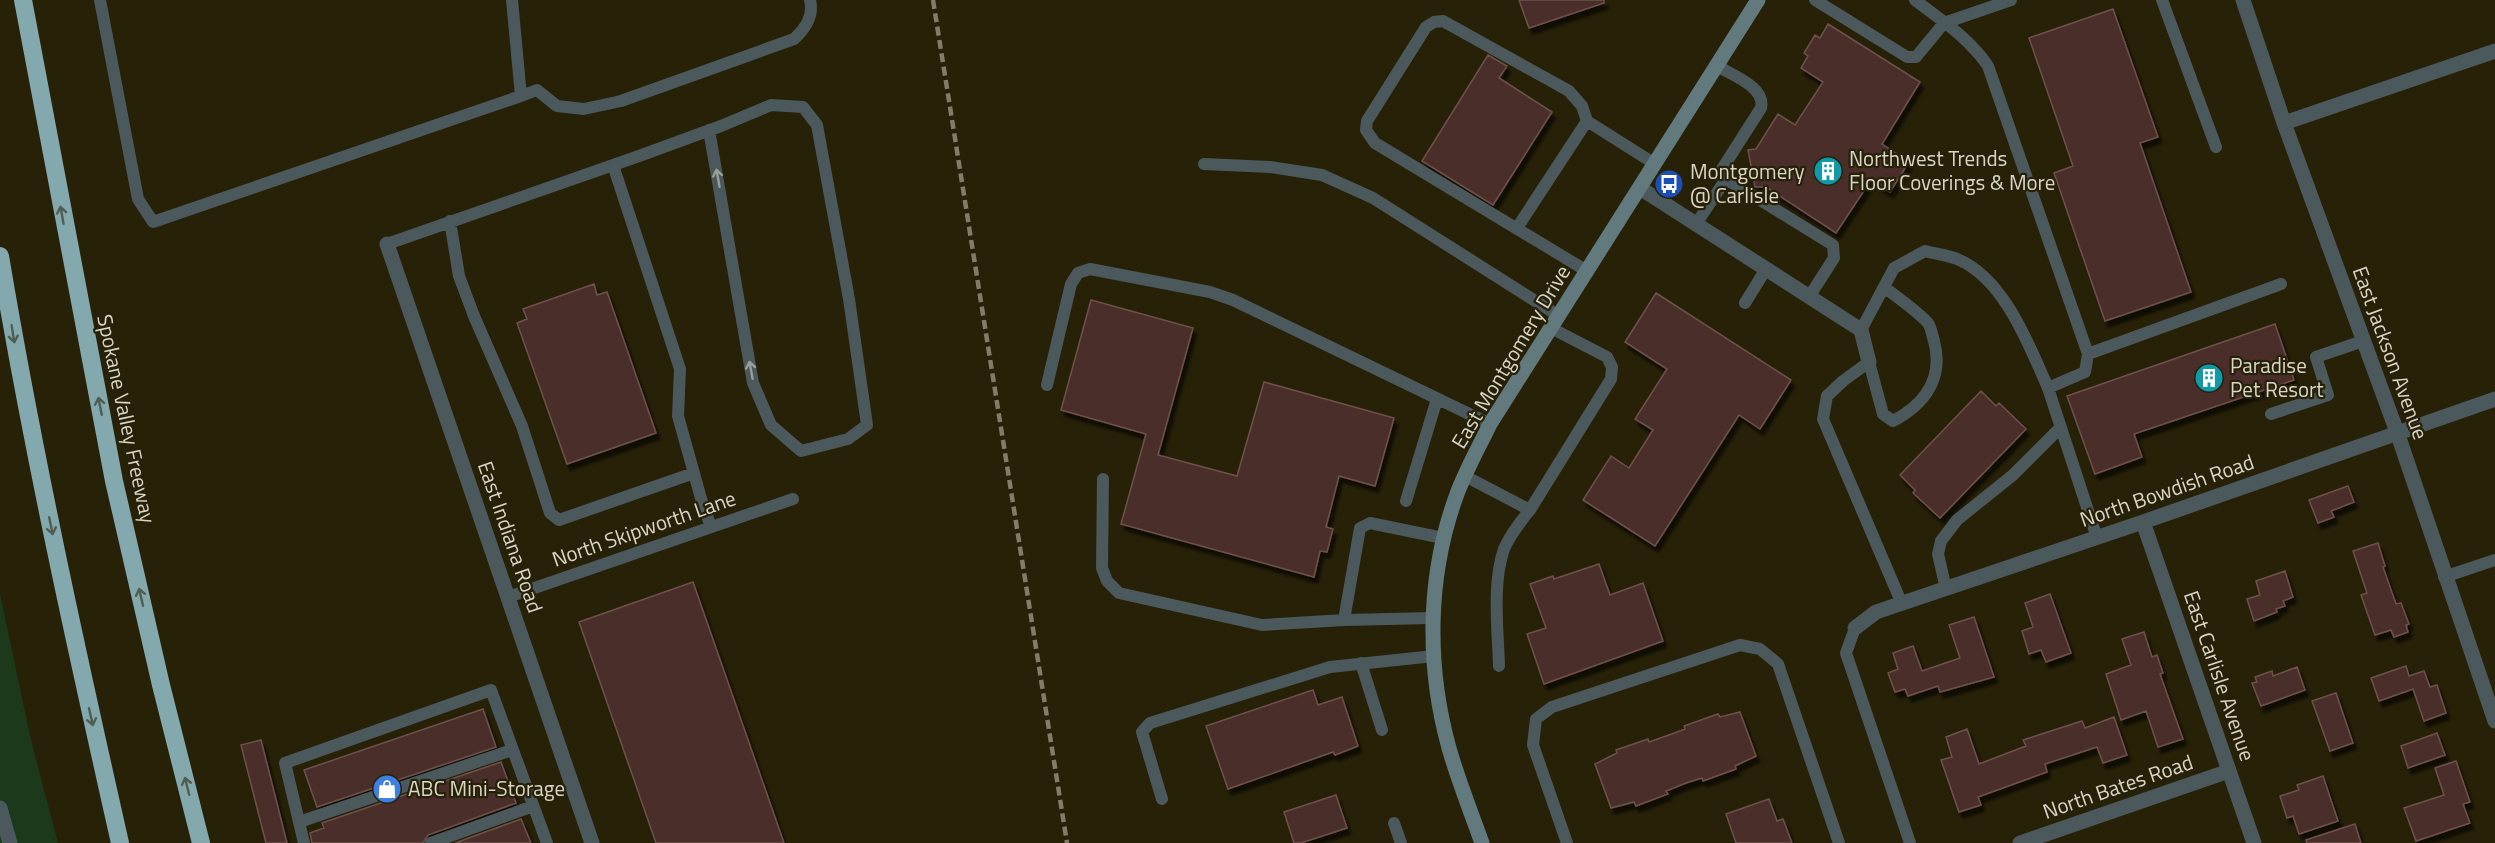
<svg xmlns="http://www.w3.org/2000/svg" width="2495" height="843" viewBox="0 0 2495 843" font-family="'Titillium Web',sans-serif">
	<style>
		.green { fill: #1c391c }
		.building { fill: #492e29; stroke: #6e514b; stroke-width: 1.5; filter: url(#shadow) }
		.lines { fill: none; stroke-linecap: round; stroke-linejoin: round }
		.service { stroke: #4b595c; stroke-width: 12 }
		.minor { stroke: #4b595c; stroke-width: 15 }
		.secondary { stroke: #62797d; stroke-width: 15 }
		.motorway { stroke: #83a8ad; stroke-width: 18 }
		.rail { stroke: #817d69; stroke-width: 4.5; stroke-dasharray: 9 4.5; stroke-linecap: butt }
		.oneway { stroke: #999e97 }
		.oneway2 { stroke: #505e52 }
		.labels { text-anchor: middle; stroke-width: 4.5; stroke-linejoin: round; paint-order: stroke }
		.poi-label { font-size: 21px; fill: #d9d6c7; stroke: #272108; text-anchor: start }
		.street-label { font-size: 21px; fill: #d9d6c7; stroke: #272108 }
	</style>
	<defs>
		<filter id="shadow"><feDropShadow dx="3.5" dy="6" stdDeviation="1.5" flood-color="#0009"/></filter>
	</defs>
	<rect width="100%" height="100%" fill="#272108"/>
	<!-- green -->
	<path class="green" d="M 0,594 L 31,740 L 58,843 L 0,843 Z"/>
	<!-- building -->
	<path class="building" d="M 1519,0 L 1604,0 L 1604,3 L 1529,28 Z
		M 2113,9 L 2158,137 L 2140,143 L 2191,292 L 2105,321 L 2054,173 L 2073,166 L 2029,38 Z
		M 1828,24 L 1920,82 L 1882,144 L 1909,162 L 1890,192 L 1871,180 L 1836,233 L 1766,187 L 1755,187 L 1748,150 L 1756,149 L 1778,114 L 1795,125 L 1823,82 L 1801,68 L 1808,56 L 1804,53 L 1815,35 L 1820,38 Z
		M 1488,55 L 1507,66 L 1499,78 L 1552,112 L 1493,205 L 1422,161 Z
		M 594,284 L 597,295 L 607,292 L 656,433 L 567,464 L 517,323 L 527,319 L 523,309 Z
		M 1656,293 L 1791,380 L 1760,429 L 1739,415 L 1655,546 L 1583,500 L 1611,456 L 1629,468 L 1653,430 L 1635,419 L 1667,369 L 1625,342 Z
		M 1091,300 L 1193,328 L 1158,455 L 1237,476 L 1264,382 L 1394,418 L 1375,486 L 1339,476 L 1326,527 L 1333,529 L 1327,552 L 1320,551 L 1314,577 L 1121,524 L 1146,434 L 1061,410 Z
		M 2275,324 L 2294,380 L 2134,434 L 2142,457 L 2095,474 L 2067,396 Z
		M 1981,391 L 1996,406 L 1999,403 L 2026,429 L 1940,518 L 1913,493 L 1915,490 L 1900,475 Z
		M 2348,486 L 2354,502 L 2331,511 L 2334,517 L 2318,523 L 2309,500 Z
		M 2378,543 L 2385,566 L 2383,567 L 2396,604 L 2401,603 L 2409,624 L 2406,625 L 2408,632 L 2394,637 L 2391,630 L 2375,635 L 2361,595 L 2367,593 L 2353,551 Z
		M 1599,564 L 1610,595 L 1643,583 L 1663,641 L 1544,684 L 1527,634 L 1546,628 L 1530,584 L 1553,576 L 1554,579 Z
		M 2285,571 L 2293,597 L 2283,601 L 2285,606 L 2276,609 L 2277,612 L 2254,621 L 2247,599 L 2260,595 L 2256,581 Z
		M 693,582 L 784,843 L 656,843 L 579,622 Z
		M 2050,594 L 2071,653 L 2046,662 L 2041,650 L 2029,654 L 2022,631 L 2033,627 L 2025,603 Z
		M 1974,617 L 1994,677 L 1940,692 L 1938,686 L 1908,696 L 1905,689 L 1895,692 L 1888,673 L 1898,669 L 1893,653 L 1913,646 L 1922,671 L 1960,658 L 1949,625 Z
		M 2144,632 L 2152,657 L 2157,655 L 2163,673 L 2160,674 L 2183,739 L 2158,747 L 2146,711 L 2121,720 L 2106,674 L 2131,665 L 2122,639 Z
		M 2406,666 L 2409,676 L 2424,671 L 2430,687 L 2437,685 L 2446,713 L 2424,721 L 2413,689 L 2379,701 L 2371,678 Z
		M 2297,667 L 2305,690 L 2261,706 L 2252,683 L 2257,682 L 2255,677 L 2272,671 L 2273,676 Z
		M 1313,690 L 1318,705 L 1342,697 L 1358,746 L 1335,755 L 1333,752 L 1228,789 L 1206,726 Z
		M 2336,693 L 2353,743 L 2330,751 L 2312,701 Z
		M 483,709 L 496,747 L 317,807 L 304,770 Z
		M 1740,712 L 1756,756 L 1735,766 L 1736,769 L 1703,781 L 1702,778 L 1686,783 L 1666,791 L 1668,794 L 1636,806 L 1634,802 L 1611,808 L 1595,764 L 1617,753 L 1616,750 L 1648,739 L 1649,742 L 1669,735 L 1685,729 L 1684,726 L 1718,714 L 1720,717 Z
		M 2114,717 L 2127,755 L 2103,763 L 2097,747 L 2045,764 L 2047,772 L 1978,797 L 1981,805 L 1959,812 L 1941,760 L 1952,757 L 1946,737 L 1967,729 L 1979,764 L 2026,746 L 2023,740 L 2082,721 L 2085,728 Z
		M 2437,733 L 2445,755 L 2408,768 L 2401,746 Z
		M 261,740 L 287,843 L 266,843 L 241,745 Z
		M 2456,761 L 2470,802 L 2463,804 L 2470,823 L 2416,841 L 2404,808 L 2444,795 L 2435,768 Z
		M 501,762 L 516,803 L 428,835 L 423,843 L 312,843 L 310,833 L 324,828 L 322,823 Z
		M 2323,776 L 2338,821 L 2299,834 L 2293,816 L 2287,818 L 2280,796 L 2299,790 L 2297,785 Z
		M 1336,795 L 1347,828 L 1301,843 L 1294,843 L 1284,812 Z
		M 1769,799 L 1777,821 L 1783,819 L 1792,843 L 1736,843 L 1726,814 Z
		M 521,819 L 531,843 L 455,843 Z
		M 2355,824 L 2361,843 L 2307,843 L 2306,840 Z"/>
	<g class="lines">
		<!-- service -->
		<path class="service" d="M 100,0 L 138,199 L 153,222 L 521,96 L 512,0
			M 1815,0 L 1907,57 L 1916,57 L 1944,23 L 2011,0
			M 1915,0 C 1941,20 1969,38 1988,66 L 2088,354 L 2085,372 L 2048,388 L 2097,538
			M 2162,0 L 2216,147
			M 1717,66 C 1732,75 1766,87 1761,108 L 1722,169 L 1722,174 L 1726,179 L 1833,245 L 1834,258 L 1809,297
			M 521,96 L 537,90 L 557,106 L 584,109 L 621,101 L 794,39 C 806,28 814,16 810,0
			M 1204,164 L 1270,167 L 1322,175 L 1373,198 L 1559,316
			M 613,165 L 680,369 L 678,416 L 702,502 L 711,527
			M 450,221 L 459,276 L 474,316 L 522,426 L 550,513 L 559,520 L 694,473
			M 1696,224 L 1726,179
			M 1517,228 L 1587,121
			M 387,244 L 639,156 L 721,126 L 771,105 L 803,107 L 817,125 L 849,299 L 867,425 L 848,439 L 801,451 L 771,425 L 753,383 L 709,130
			M 1587,271 L 1375,143 L 1366,130 L 1367,121 L 1426,27 L 1434,22 L 1443,21 L 1569,91 L 1582,106 L 1587,121 L 1655,164
			M 1884,287 C 1898,298 1916,310 1928,323 C 1931,327 1932,335 1934,341 C 1944,378 1925,404 1893,421 L 1883,414 L 1869,362 L 1843,381 L 1827,396 L 1823,419 L 1902,604
			M 1745,303 L 1766,269
			M 1861,330 L 1894,268 L 1925,251 C 1935,254 1948,255 1957,259 C 2004,278 2029,345 2048,388
			M 2088,354 L 2281,284
			M 1047,385 L 1071,284 L 1078,273 L 1090,269 L 1210,292 L 1233,300 L 1490,424
			M 2271,414 L 2328,395 L 2316,357 L 2363,341
			M 1465,476 L 1530,510 L 1611,379 L 1612,367 L 1607,357 L 1551,328
			M 1103,479 L 1102,568 L 1107,581 L 1119,593 L 1262,625 L 1344,620
			M 1406,501 L 1437,399
			M 2444,577 L 2495,560
			M 1946,589 L 1938,554 L 1941,541 L 1957,520 L 2013,475 L 2061,427
			M 508,597 L 793,499
			M 1433,618 L 1344,620 L 1360,528 L 1370,523 L 1443,538
			M 1855,628 L 1846,653 L 1910,843
			M 1361,663 L 1382,730
			M 1499,666 C 1498,631 1492,583 1504,549 C 1510,535 1520,522 1530,510
			M 1162,799 L 1142,732 L 1150,723 L 1330,667 L 1434,656
			M 299,822 L 512,750
			M 1394,823 L 1401,843
			M 304,843 L 285,763 L 491,690 L 547,843
			M 431,843 L 533,806
			M 1567,843 L 1533,745 L 1536,719 L 1552,707 L 1740,645 L 1760,649 L 1778,664 L 1839,843"/>
		<!-- minor -->
		<path class="minor" d="M 2243,0 L 2284,123 L 2397,432 L 2495,721
			M 2284,123 L 2495,51
			M 1640,188 L 1861,330 L 1869,362
			M 387,244 L 592,843
			M 2143,522 L 2254,843
			M 1855,628 L 1876,612 L 2143,522 L 2495,399
			M 0,808 L 10,843
			M 2020,843 L 2229,771"/>
		<!-- secondary -->
		<path class="secondary" d="M 1482,843 C 1471,812 1458,780 1449,748 C 1426,665 1427,575 1457,494 C 1466,470 1479,447 1490,424 L 1758,0"/>
		<!-- motorway -->
		<path class="motorway" d="M 23,0 L 114,481 L 161,685 L 201,843
			M 0,256 C 33,453 76,648 120,843"/>
		<!-- rail -->
		<path class="rail" d="M 933,0 L 1067,843"/>
	</g>
	<!-- one-way arrows -->
	<defs><path id="oneway-shaft" d="M-6 0H5M1.5-3L5.5 0L1.5 3" fill="none" stroke-width="1.6" stroke-linecap="round" stroke-linejoin="round" transform="scale(1.5)"/></defs>
	<g class="oneway">
		<use href="#oneway-shaft" transform="translate(718 178) rotate(-100)"/>
		<use href="#oneway-shaft" transform="translate(751 370) rotate(-100)"/>
	</g>
	<g class="oneway2">
		<use href="#oneway-shaft" transform="translate(62 215) rotate(-100)"/>
		<use href="#oneway-shaft" transform="translate(13 334) rotate(81)"/>
		<use href="#oneway-shaft" transform="translate(100 406) rotate(-101)"/>
		<use href="#oneway-shaft" transform="translate(51 526) rotate(78)"/>
		<use href="#oneway-shaft" transform="translate(141 597) rotate(-103)"/>
		<use href="#oneway-shaft" transform="translate(91 717) rotate(77)"/>
		<use href="#oneway-shaft" transform="translate(187 786) rotate(-104)"/>
	</g>
	<!-- icons -->
	<defs>
		<g id="building-disc" transform="scale(1.5)"><circle r="9.5" fill="#0f9aa8" stroke="#272108"/><path d="M-4-6H4V6H1V3H-1V6H-4ZM-2.5-4.3h1.7v1.8h-1.7ZM.8-4.3h1.7v1.8H.8ZM-2.5-1h1.7V.8h-1.7ZM.8-1h1.7V.8H.8Z" fill="#fff"/></g>
		<g id="bus-disc" transform="scale(1.5)"><circle r="9.5" fill="#1a4fb4" stroke="#272108"/><path d="M-5-6H5V4H4V6H2V4H-2V6H-4V4H-5ZM-3.5-4V0h7V-4ZM-3.5 1.2v1.5H-2V1.2ZM2 1.2v1.5H3.5V1.2Z" fill="#fff"/></g>
		<g id="shop-disc" transform="scale(1.5)"><circle r="9.5" fill="#3f7fe0" stroke="#272108"/><path d="M-5-2.5h2.3a2.7 3.5 0 0 1 5.4 0H5L5.5 6h-11ZM-1.5-2.5h3a1.5 2.3 0 0 0-3 0Z" fill="#fff"/></g>
	</defs>
	<g fill-rule="evenodd">
		<use href="#building-disc" x="1828" y="171"/>
		<use href="#bus-disc" x="1669" y="184"/>
		<use href="#building-disc" x="2209" y="378"/>
		<use href="#shop-disc" x="387" y="789"/>
	</g>
	<g class="labels">
		<!-- poi labels -->
		<g class="poi-label">
			<text x="1849" y="166">Northwest Trends<tspan x="1849" dy="24">Floor Coverings &amp; More</tspan></text>
			<text x="1690" y="179">Montgomery<tspan x="1690" dy="24">@ Carlisle</tspan></text>
			<text x="2230" y="373">Paradise<tspan x="2230" dy="24">Pet Resort</tspan></text>
			<text x="408" y="796">ABC Mini-Storage</text>
		</g>
		<!-- street labels -->
		<g class="street-label">
			<text transform="translate(2390 353) rotate(70)" y="7">East Jackson Avenue</text>
			<text transform="translate(1511 357) rotate(-59)" y="7">East Montgomery Drive</text>
			<text transform="translate(126 419) rotate(78)" y="7">Spokane Valley Freeway</text>
			<text transform="translate(2167 491) rotate(-19)" y="7">North Bowdish Road</text>
			<text transform="translate(644 529) rotate(-19)" y="7">North Skipworth Lane</text>
			<text transform="translate(510 537) rotate(71)" y="7">East Indiana Road</text>
			<text transform="translate(2219 676) rotate(71)" y="7">East Carlisle Avenue</text>
			<text transform="translate(2118 787) rotate(-19)" y="7">North Bates Road</text>
		</g>
	</g>
</svg>
